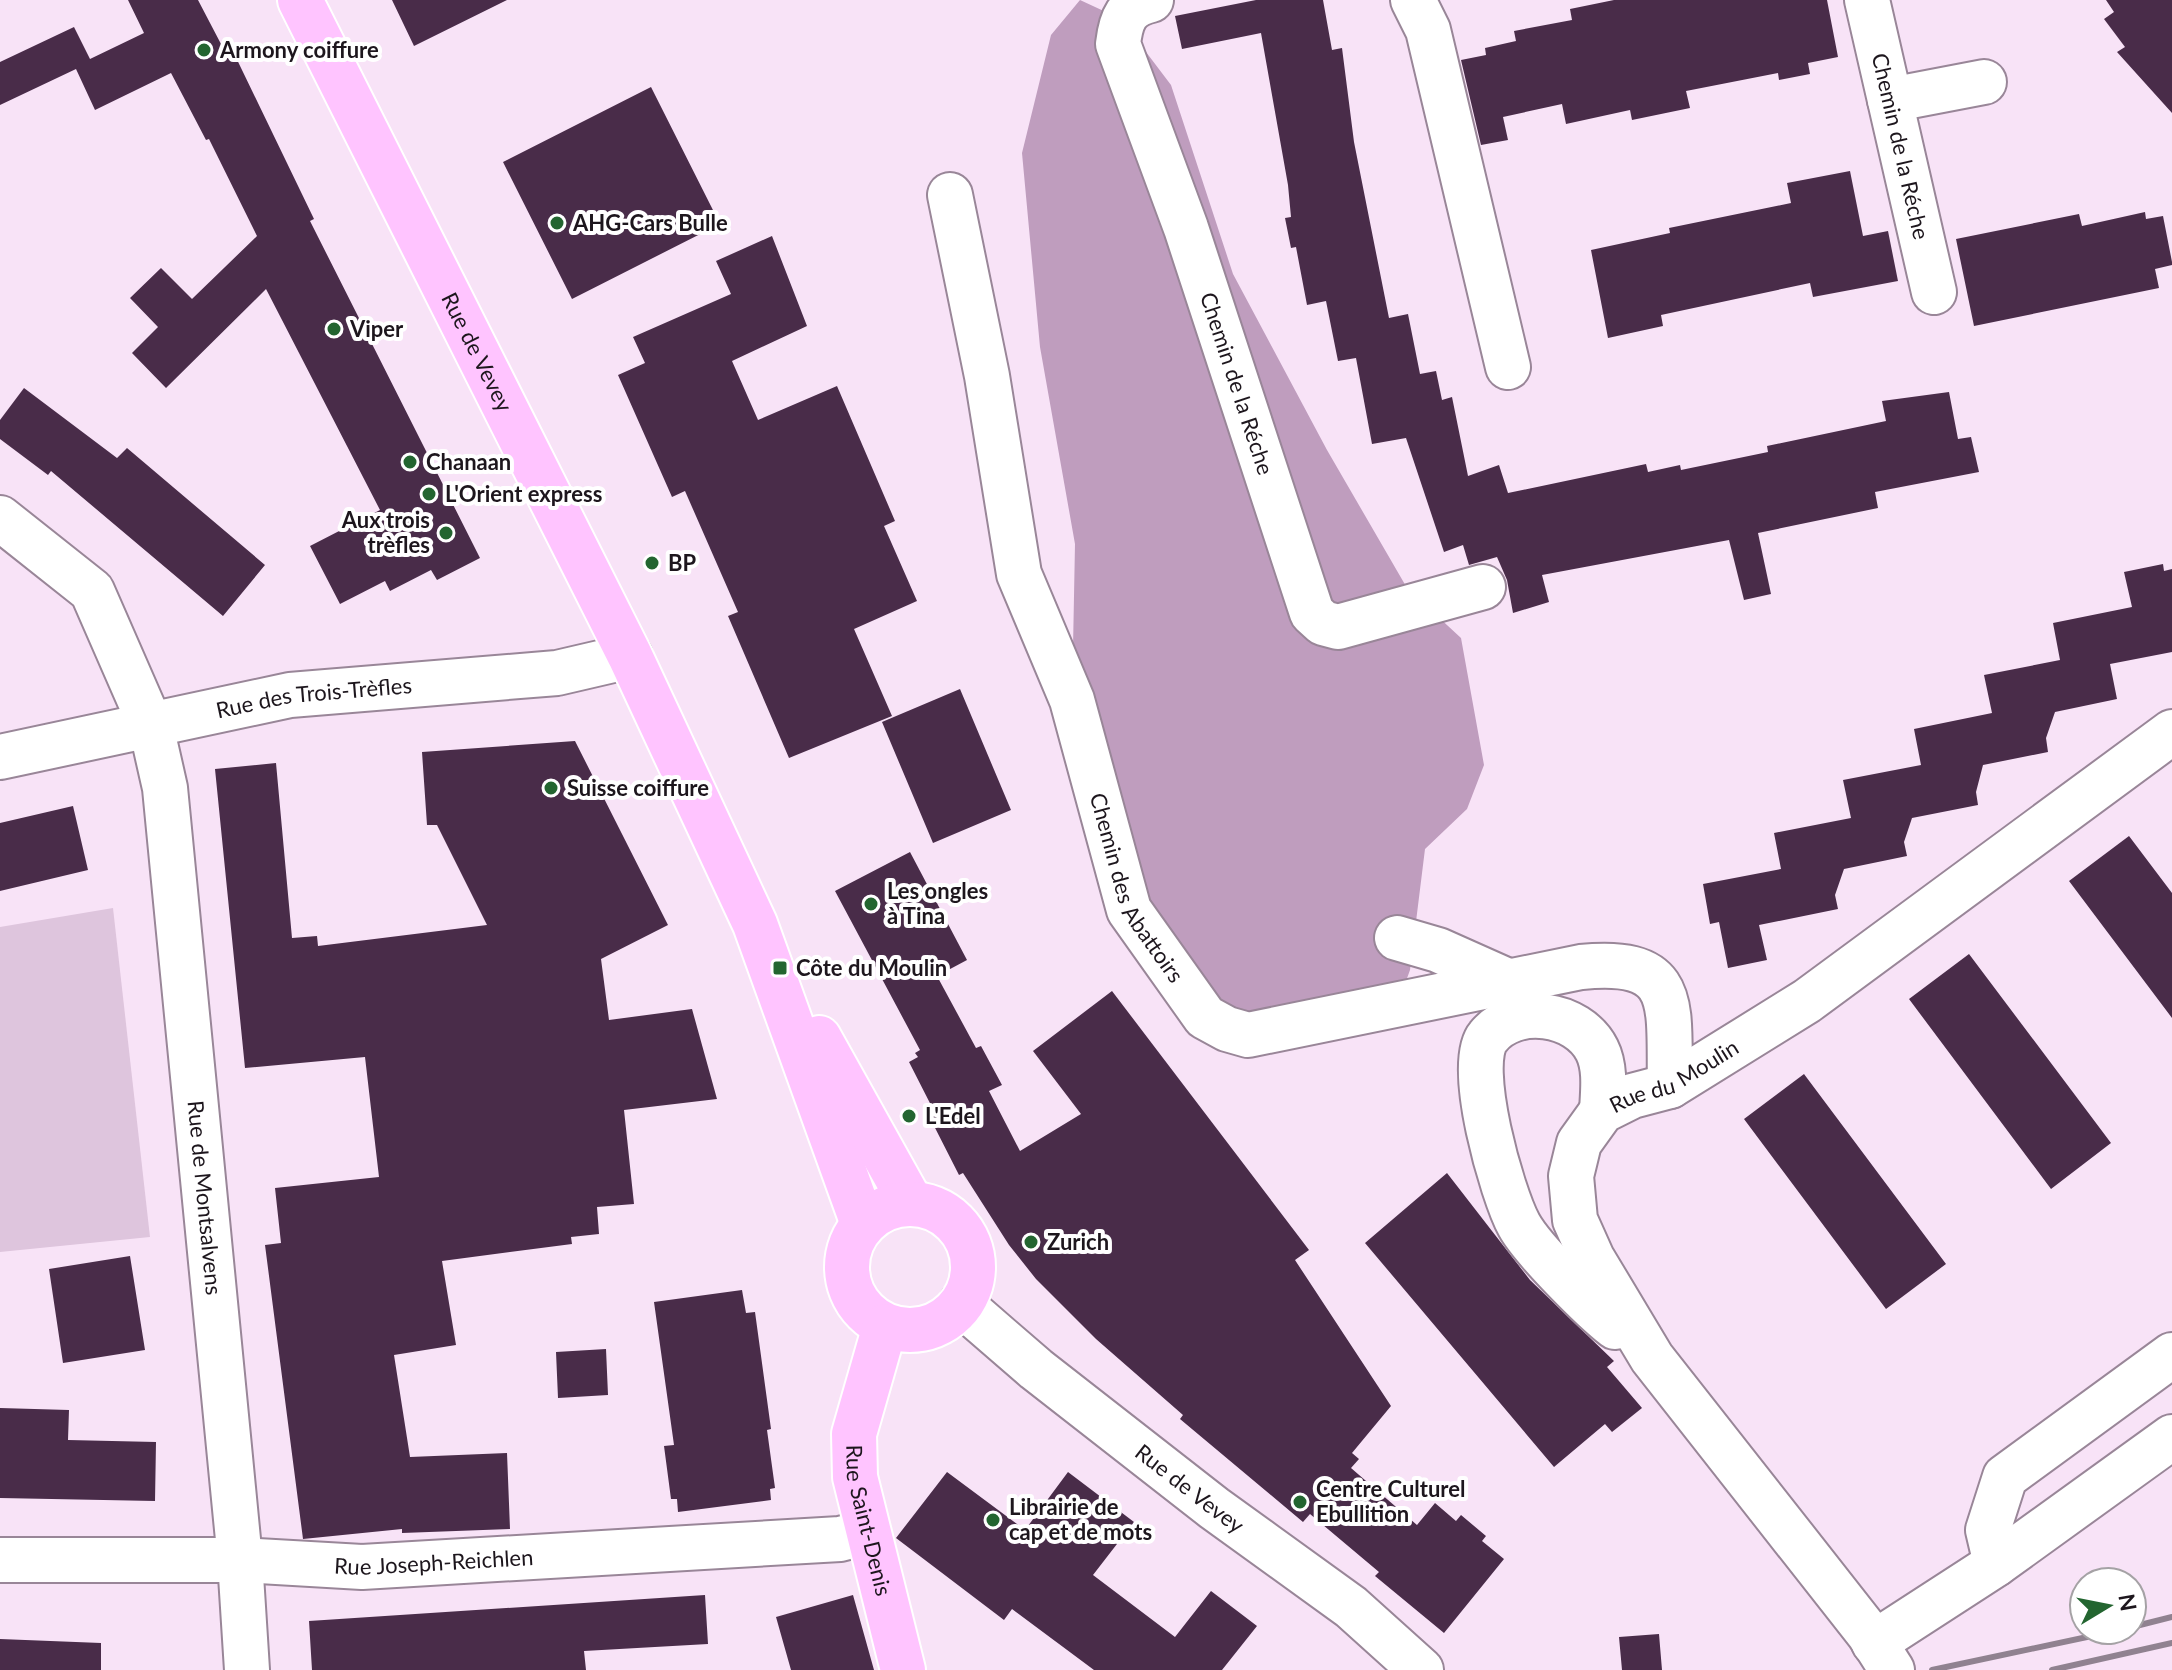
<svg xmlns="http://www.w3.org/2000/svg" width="2172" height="1670" viewBox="0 0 2172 1670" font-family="Lato,sans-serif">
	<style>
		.green { fill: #dec5dd }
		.forest { fill: #bf9dbe }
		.building { fill: #492c49 }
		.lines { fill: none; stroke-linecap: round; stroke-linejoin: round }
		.minor-casing { stroke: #998698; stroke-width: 48 }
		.major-casing { stroke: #fff; stroke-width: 48 }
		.minor { stroke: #fff; stroke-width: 44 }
		.major { stroke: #ffc4ff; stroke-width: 44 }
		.rail { stroke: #908290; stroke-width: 6 }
		.poi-dot { fill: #236530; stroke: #fff; stroke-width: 3 }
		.labels { text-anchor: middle; stroke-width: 8; stroke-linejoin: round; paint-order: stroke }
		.poi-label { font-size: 22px; font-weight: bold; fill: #1d161d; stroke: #fff; text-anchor: start }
		.street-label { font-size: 22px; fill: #1d161d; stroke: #fff }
	</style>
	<rect width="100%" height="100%" fill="#f8e3f7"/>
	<!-- green -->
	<path class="green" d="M 113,908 L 150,1237 L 0,1252 L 0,927 Z"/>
	<!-- forest -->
	<path class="forest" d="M 1080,0 L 1121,19 L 1171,85 L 1233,274 L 1327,450 L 1407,588 L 1461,638 L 1484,765 L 1467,809 L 1425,849 L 1410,970 L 1397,1006 L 1248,1035 L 1129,910 L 1072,700 L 1075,544 L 1040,347 L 1022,153 L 1051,35 Z"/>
	<!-- building -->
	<path class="building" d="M 128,0 L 198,0 L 221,44 L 228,41 L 314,219 L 310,221 L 480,558 L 437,580 L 431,570 L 390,591 L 385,581 L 340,604 L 310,546 L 380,510 L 266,289 L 166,388 L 132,353 L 158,327 L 130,298 L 161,268 L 192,299 L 257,236 L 209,139 L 206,140 L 171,73 L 95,110 L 76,69 L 0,105 L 0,62 L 74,27 L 90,59 L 144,33 Z
		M 392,0 L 507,0 L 414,46 Z
		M 1256,0 L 1323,0 L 1332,50 L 1342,48 L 1354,142 L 1389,318 L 1408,314 L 1420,374 L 1436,371 L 1442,400 L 1452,397 L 1468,476 L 1499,465 L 1508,493 L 1646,464 L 1648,472 L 1680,465 L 1681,470 L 1768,452 L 1767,446 L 1886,421 L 1882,401 L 1949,392 L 1958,439 L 1971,437 L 1979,472 L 1875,492 L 1878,508 L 1758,533 L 1771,594 L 1744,600 L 1729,540 L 1542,575 L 1549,602 L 1513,613 L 1507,580 L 1497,557 L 1469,565 L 1463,545 L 1444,552 L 1406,438 L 1372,444 L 1356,358 L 1338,361 L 1326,301 L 1307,305 L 1296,247 L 1291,248 L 1285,218 L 1291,217 L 1288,185 L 1261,33 L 1182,49 L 1175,16 Z
		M 1614,0 L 1827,0 L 1838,57 L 1808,63 L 1810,74 L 1779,80 L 1778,73 L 1686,91 L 1690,108 L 1632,120 L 1630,110 L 1566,124 L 1562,104 L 1503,117 L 1508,140 L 1481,145 L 1461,60 L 1486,55 L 1485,48 L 1516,41 L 1514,31 L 1572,20 L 1570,9 Z
		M 2106,0 L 2172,0 L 2172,113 L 2117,52 L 2125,47 L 2104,19 L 2114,12 Z
		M 651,87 L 720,224 L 572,299 L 503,162 Z
		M 1850,171 L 1863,236 L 1888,231 L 1898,281 L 1813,297 L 1810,283 L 1661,315 L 1663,326 L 1608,338 L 1591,250 L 1670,233 L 1669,228 L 1791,203 L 1787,183 Z
		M 2145,212 L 2146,219 L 2163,216 L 2172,262 L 2172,265 L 2155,269 L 2159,288 L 1974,326 L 1956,239 L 2079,214 L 2082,226 Z
		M 772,236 L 807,326 L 732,361 L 758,420 L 837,386 L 895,521 L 884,526 L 917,601 L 854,629 L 892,716 L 789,758 L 728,616 L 738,612 L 685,491 L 672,497 L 618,375 L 645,363 L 633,337 L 731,294 L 716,261 Z
		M 24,388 L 117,458 L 127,448 L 265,565 L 223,616 L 51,471 L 48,475 L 0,439 L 0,420 Z
		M 2163,564 L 2164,571 L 2172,569 L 2172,652 L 2110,664 L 2117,699 L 2055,712 L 2046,738 L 2048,752 L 1983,765 L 1976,792 L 1978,805 L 1912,818 L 1904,842 L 1907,856 L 1844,869 L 1835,895 L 1838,909 L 1759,925 L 1767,960 L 1728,968 L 1719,922 L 1710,924 L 1703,884 L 1781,869 L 1774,833 L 1851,818 L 1843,780 L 1921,765 L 1914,729 L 1992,713 L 1984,675 L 2060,660 L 2053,623 L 2132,607 L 2124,572 Z
		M 960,689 L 1011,810 L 933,843 L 882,722 Z
		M 575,741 L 668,925 L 601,959 L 609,1020 L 692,1009 L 717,1099 L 624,1110 L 634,1204 L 597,1207 L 599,1234 L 571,1237 L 572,1244 L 442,1261 L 456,1345 L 394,1355 L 410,1457 L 507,1453 L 510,1529 L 402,1533 L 402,1529 L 303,1539 L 265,1245 L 281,1243 L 275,1188 L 379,1177 L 365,1057 L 245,1068 L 215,769 L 276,763 L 292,938 L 317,936 L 318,946 L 487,925 L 437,825 L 427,825 L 422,752 Z
		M 73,806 L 88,870 L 0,891 L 0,823 Z
		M 2129,836 L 2172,893 L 2172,1018 L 2069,881 Z
		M 910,852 L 967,960 L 937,976 L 976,1048 L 981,1046 L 1002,1085 L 989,1091 L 1020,1151 L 1081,1114 L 1033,1051 L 1112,991 L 1309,1250 L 1295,1260 L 1391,1406 L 1352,1453 L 1359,1459 L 1351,1468 L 1417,1525 L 1435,1503 L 1456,1521 L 1461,1515 L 1486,1536 L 1482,1541 L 1504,1559 L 1444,1633 L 1375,1576 L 1379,1572 L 1310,1514 L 1303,1522 L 1180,1419 L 1183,1415 L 1096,1339 L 1036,1279 L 1009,1245 L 963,1173 L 959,1175 L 930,1118 L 936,1115 L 909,1062 L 918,1057 L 915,1053 L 920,1050 L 835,891 Z
		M 1969,954 L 2111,1143 L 2051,1189 L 1909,999 Z
		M 1804,1074 L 1946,1264 L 1886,1309 L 1744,1119 Z
		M 1447,1173 L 1530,1280 L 1614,1361 L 1607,1367 L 1642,1408 L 1612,1432 L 1605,1424 L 1554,1467 L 1365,1243 Z
		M 130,1256 L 145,1350 L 63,1363 L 49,1269 Z
		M 742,1290 L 746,1313 L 755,1312 L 771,1429 L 767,1430 L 775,1488 L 770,1489 L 771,1500 L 678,1512 L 677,1499 L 671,1499 L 664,1446 L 674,1445 L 654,1302 Z
		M 606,1349 L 608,1395 L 558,1398 L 556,1352 Z
		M 0,1408 L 69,1410 L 68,1440 L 156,1442 L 155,1501 L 0,1498 Z
		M 947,1472 L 1025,1530 L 1068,1472 L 1134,1522 L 1093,1575 L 1175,1637 L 1211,1591 L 1257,1626 L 1222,1670 L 1094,1670 L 1012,1609 L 1004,1620 L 896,1538 Z
		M 705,1595 L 708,1644 L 584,1651 L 586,1670 L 312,1670 L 309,1621 Z
		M 853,1595 L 874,1670 L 791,1670 L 776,1617 Z
		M 1659,1634 L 1662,1670 L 1622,1670 L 1619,1637 Z
		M 0,1639 L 101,1643 L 101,1670 L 0,1670 Z"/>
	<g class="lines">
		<!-- minor casing -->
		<g class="minor-casing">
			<g id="minor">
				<path id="s1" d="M 1151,0 C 1126,6 1121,19 1118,44 L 1186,228 L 1312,613 L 1323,623 L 1338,627 L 1483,587"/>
				<path d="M 1413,0 L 1428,30 L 1508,367"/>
				<path id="s2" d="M 1867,0 L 1934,292"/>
				<path d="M 1890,100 L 1984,82"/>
				<path id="s3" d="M 950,195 L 987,376 L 1019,574 L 1072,700 L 1129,910 L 1205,1017 L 1227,1029 L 1248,1035 L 1581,967 C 1682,957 1668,1006 1670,1086"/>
				<path id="s4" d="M 0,518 L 92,591 L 151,726 L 165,788 L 240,1560 L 247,1670"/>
				<path id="s5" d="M 0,757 L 290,695 L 557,673 L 630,656"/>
				<path d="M 1397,938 L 1438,950 L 1512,983"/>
				<path d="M 1602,1111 C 1603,1091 1606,1068 1597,1050 C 1578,1012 1515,1003 1488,1037 C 1465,1064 1502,1194 1519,1225 C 1532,1249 1592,1309 1615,1327"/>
				<path id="s6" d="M 961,1304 L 1036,1369 L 1214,1508 L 1351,1607 L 1421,1670"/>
				<path id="s7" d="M 0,1560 L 240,1560 L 362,1567 L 840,1539 L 867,1532"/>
				<path d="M 1996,1564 L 1988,1530 L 2005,1477 L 2172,1355"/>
				<path d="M 1874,1643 L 1996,1564 L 2172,1437"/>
				<path id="s8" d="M 1892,1670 L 1869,1634 L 1652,1358 L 1592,1258 L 1575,1220 L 1571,1176 L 1579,1143 L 1602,1111 L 1632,1096 L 1670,1086 L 1807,1001 L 2172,732"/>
			</g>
		</g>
		<!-- major casing -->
		<g class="major-casing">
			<g id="major">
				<path id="s9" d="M 300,0 L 630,656 L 755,924 L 863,1224"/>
				<path d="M 819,1038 L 911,1203"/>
				<circle cx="910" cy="1267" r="63"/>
				<path id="s10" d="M 885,1326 L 854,1434 L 855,1477 L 903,1670"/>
			</g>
		</g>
		<!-- minor -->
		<use href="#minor" class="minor"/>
		<!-- major -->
		<use href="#major" class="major"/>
		<!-- rail -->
		<path class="rail" d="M 2132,1627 L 2172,1617
			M 1932,1670 L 2120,1630
			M 2052,1670 L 2172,1643"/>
	</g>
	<!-- markers -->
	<g class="poi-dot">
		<circle cx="204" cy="50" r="8"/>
		<circle cx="557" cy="223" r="8"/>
		<circle cx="334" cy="329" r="8"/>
		<circle cx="410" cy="462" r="8"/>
		<circle cx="429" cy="494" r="8"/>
		<circle cx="446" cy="533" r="8"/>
		<circle cx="652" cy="563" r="8"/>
		<circle cx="551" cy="788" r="8"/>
		<circle cx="871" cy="904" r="8"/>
		<rect x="772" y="960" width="16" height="16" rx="4"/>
		<circle cx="909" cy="1116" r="8"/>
		<circle cx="1031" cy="1242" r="8"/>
		<circle cx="1300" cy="1502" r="8"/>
		<circle cx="993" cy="1520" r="8"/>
	</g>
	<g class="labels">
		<!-- poi labels -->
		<g class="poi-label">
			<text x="220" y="58">Armony coiffure</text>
			<text x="573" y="231">AHG-Cars Bulle</text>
			<text x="350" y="337">Viper</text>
			<text x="426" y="470">Chanaan</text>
			<text x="445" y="502">L'Orient express</text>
			<text x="430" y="528" text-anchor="end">Aux trois<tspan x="430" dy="25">trèfles</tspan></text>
			<text x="668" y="571">BP</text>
			<text x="567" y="796">Suisse coiffure</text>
			<text x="887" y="899">Les ongles<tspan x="887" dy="25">à Tina</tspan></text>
			<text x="796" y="976">Côte du Moulin</text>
			<text x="925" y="1124">L'Edel</text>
			<text x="1047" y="1250">Zurich</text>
			<text x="1316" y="1497">Centre Culturel<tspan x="1316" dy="25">Ebullition</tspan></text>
			<text x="1009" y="1515">Librairie de<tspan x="1009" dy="25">cap et de mots</tspan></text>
		</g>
		<!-- street labels -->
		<g class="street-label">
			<text dy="8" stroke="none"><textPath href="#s2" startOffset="150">Chemin de la Réche</textPath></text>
			<text dy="8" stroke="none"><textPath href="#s9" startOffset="394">Rue de Vevey</textPath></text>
			<text dy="8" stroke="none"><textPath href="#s1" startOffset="420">Chemin de la Réche</textPath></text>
			<text dy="8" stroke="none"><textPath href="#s5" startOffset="320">Rue des Trois-Trèfles</textPath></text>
			<text dy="8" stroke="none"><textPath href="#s3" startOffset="722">Chemin des Abattoirs</textPath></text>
			<text dy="8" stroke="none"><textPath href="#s8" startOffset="750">Rue du Moulin</textPath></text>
			<text dy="8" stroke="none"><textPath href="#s4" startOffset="740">Rue de Montsalvens</textPath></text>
			<text dy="8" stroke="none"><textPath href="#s6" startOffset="294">Rue de Vevey</textPath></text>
			<text dy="8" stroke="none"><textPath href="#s10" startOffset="200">Rue Saint-Denis</textPath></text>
			<text dy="8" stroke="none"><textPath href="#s7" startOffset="434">Rue Joseph-Reichlen</textPath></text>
		</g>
	</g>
	<!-- north arrow -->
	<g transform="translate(2108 1606) rotate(80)"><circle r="38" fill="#ffffff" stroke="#a5a2a5" stroke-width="2"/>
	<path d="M0-6L14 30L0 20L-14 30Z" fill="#236530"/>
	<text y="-12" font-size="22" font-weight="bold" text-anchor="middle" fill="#1d161d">N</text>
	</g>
</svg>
